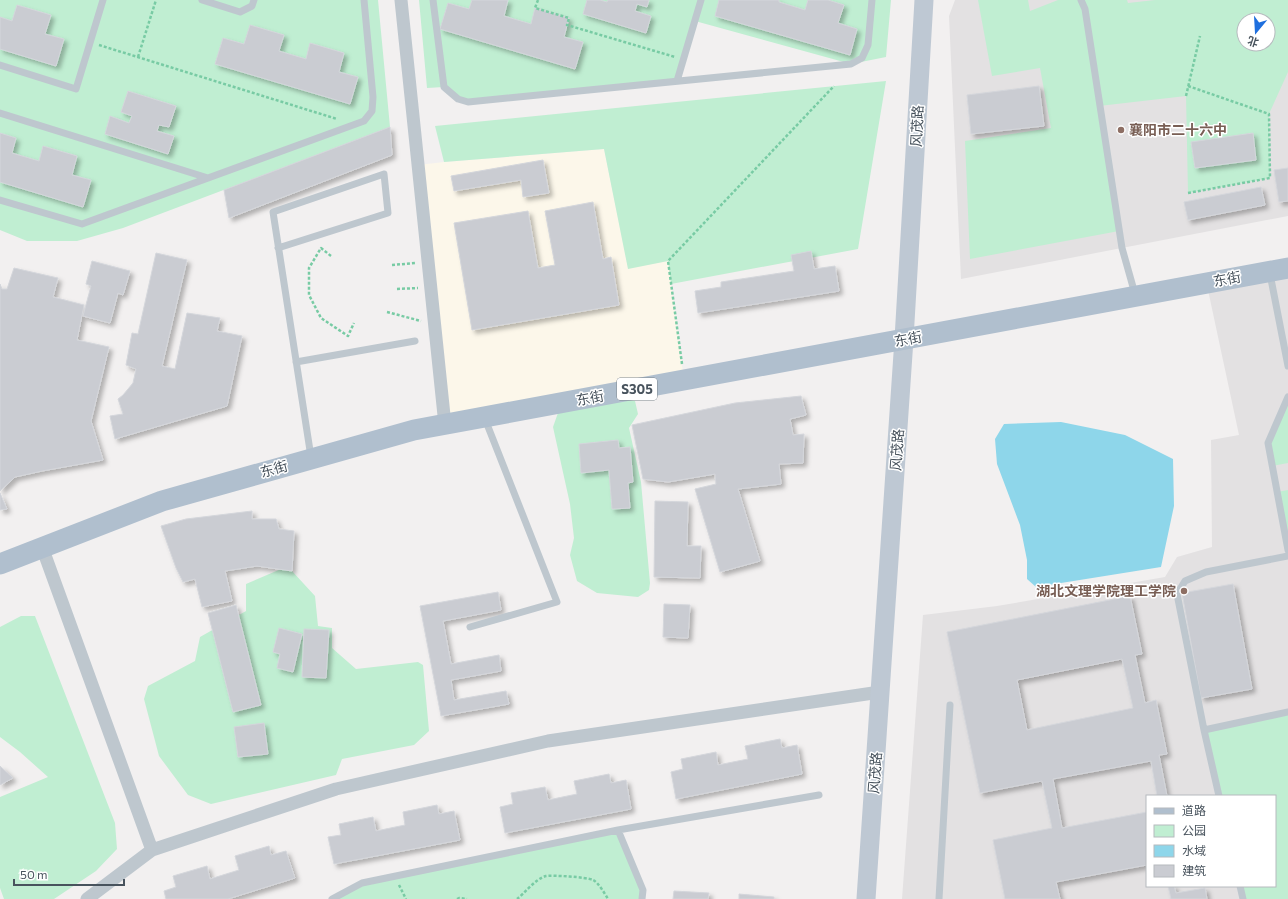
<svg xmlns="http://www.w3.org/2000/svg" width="1288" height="899" viewBox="0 0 1288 899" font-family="Commissioner,'Noto Sans SC',sans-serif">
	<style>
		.commercial { fill: #fcf7ea }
		.education { fill: #e3e1e2; fill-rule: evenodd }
		.green { fill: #c0eed2; fill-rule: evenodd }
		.water { fill: #8ed6ea }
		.building { fill: #caccd2; stroke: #d4d6db; fill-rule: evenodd; filter: url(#shadow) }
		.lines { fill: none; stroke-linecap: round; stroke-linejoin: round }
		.path { stroke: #78cba4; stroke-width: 2.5; stroke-dasharray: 3 2; stroke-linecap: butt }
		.lane { stroke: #bec7ce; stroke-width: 7 }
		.street { stroke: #bec7ce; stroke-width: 13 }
		.secondary { stroke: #bec8d3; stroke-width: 19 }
		.primary { stroke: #b0bfce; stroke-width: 21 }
		.education-dot { fill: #8d6e63; stroke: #fff; stroke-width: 1.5 }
		.labels { text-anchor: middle; stroke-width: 3; stroke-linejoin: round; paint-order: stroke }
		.shield { fill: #fff; stroke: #7f878e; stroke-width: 1 }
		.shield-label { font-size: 13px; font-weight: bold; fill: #48535d }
		.street-label { font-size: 14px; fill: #48535d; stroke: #fff }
		.education-label { font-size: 14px; font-weight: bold; fill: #785e54; stroke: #fff; text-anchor: start }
	</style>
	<defs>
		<filter id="shadow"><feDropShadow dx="3.5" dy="3.5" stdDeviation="2" flood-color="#0004"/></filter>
	</defs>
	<rect width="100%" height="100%" fill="#f2f0f0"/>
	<!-- commercial -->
	<path class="commercial" d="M 604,149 L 628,268 L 668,261 L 684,380 L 445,425 L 418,165 L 444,162 Z"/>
	<!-- education -->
	<path class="education" d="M 955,0 L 1288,0 L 1288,216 L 961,279 L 949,16 ZM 1244,20 L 1268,20 L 1268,44 L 1244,44 Z
		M 1288,275 L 1288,899 L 902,899 L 923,615 L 997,606 L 1165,577 L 1177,557 L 1212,547 L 1211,440 L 1239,435 L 1208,290 ZM 1147,796 L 1275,796 L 1275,886 L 1147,886 Z"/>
	<!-- green -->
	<path class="green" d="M 0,0 L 378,0 L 390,127 L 123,228 L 77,241 L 27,241 L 0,230 Z
		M 419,0 L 891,0 L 886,57 L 851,64 L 695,21 L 677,81 L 468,102 L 444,87 L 427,88 Z
		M 978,0 L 1028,0 L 1030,11 L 1058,0 L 1127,0 L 1128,3 L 1155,0 L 1288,0 L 1288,72 L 1269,114 L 1270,178 L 1188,193 L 1186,96 L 1099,106 L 1119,231 L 970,259 L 965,141 L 1051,128 L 1040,68 L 992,76 ZM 1244,20 L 1268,20 L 1268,44 L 1244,44 Z
		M 886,81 L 858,249 L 671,284 L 668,261 L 628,269 L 604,149 L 444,162 L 435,126 Z
		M 1288,397 L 1288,463 L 1272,466 L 1268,443 Z
		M 622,399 L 635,401 L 638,414 L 629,428 L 641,482 L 650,583 L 649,590 L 638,597 L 597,593 L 577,581 L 570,555 L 574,538 L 570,504 L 553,427 L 559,410 Z
		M 1288,490 L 1288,550 L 1277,492 Z
		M 281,569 L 292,571 L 315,596 L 318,626 L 332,628 L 332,648 L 356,669 L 418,662 L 423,665 L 429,731 L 414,745 L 342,759 L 336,775 L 211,804 L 188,795 L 159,756 L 144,699 L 148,686 L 195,661 L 200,637 L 246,611 L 246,584 Z
		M 21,616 L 35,616 L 115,823 L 117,849 L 96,871 L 54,899 L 4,899 L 0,888 L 0,797 L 48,777 L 20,752 L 0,737 L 0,627 Z
		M 1288,712 L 1288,899 L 1243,899 L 1240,886 L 1275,886 L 1275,796 L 1219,796 L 1204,730 Z
		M 618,830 L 643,890 L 642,899 L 332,899 L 362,883 Z"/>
	<!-- water -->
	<path class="water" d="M 1061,422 L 1125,435 L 1173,459 L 1174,506 L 1161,567 L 1036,587 L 1027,579 L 1027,560 L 1020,525 L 997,464 L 995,439 L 1004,424 Z"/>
	<!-- building -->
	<path class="building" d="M 472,0 L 508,0 L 504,16 L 531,24 L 535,8 L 569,18 L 564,37 L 583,42 L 575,69 L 440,29 L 448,3 L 469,9 Z
		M 587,0 L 600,0 L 607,2 L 608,0 L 649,0 L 647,7 L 637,4 L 635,11 L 651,16 L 646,33 L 583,14 Z
		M 719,0 L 779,0 L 779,2 L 805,10 L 808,0 L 828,0 L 844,5 L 838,23 L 857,29 L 850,55 L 715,16 Z
		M 17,5 L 51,15 L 45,34 L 64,39 L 56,66 L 0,49 L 0,17 L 12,21 Z
		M 250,25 L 284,35 L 279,51 L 306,59 L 310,43 L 344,53 L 339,72 L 358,77 L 350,104 L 215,64 L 223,38 L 244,44 Z
		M 1039,86 L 1044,126 L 971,134 L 967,95 Z
		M 128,91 L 176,106 L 169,127 L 159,125 L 157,131 L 174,136 L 168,154 L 105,134 L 110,116 L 129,123 L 132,116 L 121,112 Z
		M 390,127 L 392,155 L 229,218 L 224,190 Z
		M 0,133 L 16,138 L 12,153 L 39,161 L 43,146 L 77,156 L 72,175 L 91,180 L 83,207 L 0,182 Z
		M 1253,133 L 1256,160 L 1195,168 L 1191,142 Z
		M 543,160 L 549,193 L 523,197 L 521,180 L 454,191 L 451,176 Z
		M 1288,168 L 1288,201 L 1279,202 L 1274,170 Z
		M 1261,187 L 1265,205 L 1188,220 L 1184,202 Z
		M 593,202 L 603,259 L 611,257 L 619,305 L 472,330 L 454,223 L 528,211 L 538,268 L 555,265 L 545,211 Z
		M 811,251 L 814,269 L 835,266 L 839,291 L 698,313 L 695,291 L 721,287 L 721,282 L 794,271 L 791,255 Z
		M 156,253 L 187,260 L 162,366 L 175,369 L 187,313 L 220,318 L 217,331 L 242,336 L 227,406 L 115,439 L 110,416 L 123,414 L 118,399 L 123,395 L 133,383 L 136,369 L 126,365 L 132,333 L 138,334 Z
		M 92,261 L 130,271 L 123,295 L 118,293 L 110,323 L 83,316 L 91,286 L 86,284 Z
		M 14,268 L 58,278 L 53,297 L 84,305 L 77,340 L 109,347 L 91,421 L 103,460 L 42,471 L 15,477 L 0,491 L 0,284 L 2,289 L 7,289 Z
		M 801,396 L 806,415 L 790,419 L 793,435 L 804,434 L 803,463 L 779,464 L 781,484 L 738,489 L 760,561 L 720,572 L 695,489 L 716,484 L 715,474 L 668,482 L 643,479 L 632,425 L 735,403 Z
		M 618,440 L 619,448 L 630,447 L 633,482 L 628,483 L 630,508 L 612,509 L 609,470 L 581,473 L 579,444 Z
		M 0,493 L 7,509 L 0,510 Z
		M 655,501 L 688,502 L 687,546 L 701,546 L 700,578 L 654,577 Z
		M 252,511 L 252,519 L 276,519 L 279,529 L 294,531 L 292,571 L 257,566 L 225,571 L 232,601 L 202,607 L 195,579 L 183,582 L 176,568 L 161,526 L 186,519 Z
		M 1233,584 L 1252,689 L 1201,698 L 1182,593 Z
		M 498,592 L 501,610 L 443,621 L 451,664 L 499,655 L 501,671 L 451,680 L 454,700 L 506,691 L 509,704 L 441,716 L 420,606 Z
		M 1130,596 L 1142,654 L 1135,655 L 1145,703 L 1156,700 L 1167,754 L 1159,755 L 1167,796 L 1157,796 L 1151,761 L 1053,779 L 1062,828 L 1147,812 L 1147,865 L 1056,882 L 1060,899 L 1005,899 L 993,840 L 1052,828 L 1042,781 L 980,793 L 947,632 ZM 1122,659 L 1133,708 L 1027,730 L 1017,680 Z
		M 664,604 L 690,605 L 688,638 L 663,637 Z
		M 236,605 L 261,705 L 233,712 L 208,613 Z
		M 279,628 L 302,634 L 293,672 L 277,668 L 280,654 L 273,652 Z
		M 304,629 L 329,630 L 326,678 L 302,677 Z
		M 264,723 L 268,754 L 238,757 L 234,727 Z
		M 780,739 L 782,748 L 797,745 L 802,774 L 676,799 L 671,772 L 683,769 L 681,759 L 716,752 L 718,765 L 748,759 L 745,746 Z
		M 0,766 L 13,778 L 0,785 Z
		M 609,774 L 611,783 L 626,780 L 631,809 L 505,833 L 500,807 L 513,804 L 511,793 L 545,787 L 548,800 L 577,794 L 574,781 Z
		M 437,805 L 439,814 L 454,811 L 460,840 L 334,864 L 328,837 L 341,835 L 339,824 L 373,817 L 376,831 L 405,825 L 403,812 Z
		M 269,846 L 271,855 L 286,851 L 295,878 L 228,899 L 166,899 L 164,891 L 176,887 L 173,876 L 207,866 L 210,879 L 239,870 L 235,856 Z
		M 1168,886 L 1174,886 L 1176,893 L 1205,888 L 1207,899 L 1171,899 Z
		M 674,891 L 709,893 L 708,899 L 673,899 Z
		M 739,894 L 774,897 L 774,899 L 739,899 Z"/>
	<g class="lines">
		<!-- path -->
		<path class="path" d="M 538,0 L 535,8 L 569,18 L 567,25 L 675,57
			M 99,45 L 337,119
			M 138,57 L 156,0
			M 1186,96 L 1200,36
			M 1188,193 L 1270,178 L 1269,114 L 1188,86
			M 331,256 L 321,248 L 309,268 L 309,295 L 321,318 L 348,336 L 354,323
			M 392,265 L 416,263
			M 397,289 L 418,288
			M 387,312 L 421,321
			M 682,364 L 668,261 L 834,86
			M 399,885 L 406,899
			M 457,899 L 459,898 L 467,899
			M 517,899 C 525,893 535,879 546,876 C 552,875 587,877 593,880 C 598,882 605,894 608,899"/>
		<!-- lane -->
		<path class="lane" d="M 202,0 L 240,12 L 252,6 L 254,0
			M 433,0 L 444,87 L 458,99 L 468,102 L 851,64 L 862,58 L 868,45 L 872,0
			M 1081,0 L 1085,9 L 1122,248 L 1135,294
			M 0,65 L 76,89 L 103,0
			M 677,81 L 701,0
			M 0,113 L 208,178
			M 0,200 L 82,224 L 364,121 L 372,111 L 373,97 L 364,0
			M 278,248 L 388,213 L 384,174 L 273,212 L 311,457
			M 1270,274 L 1288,366
			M 296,362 L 415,341
			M 1288,397 L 1268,443 L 1288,550
			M 470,627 L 557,602 L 485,419
			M 1204,730 L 1288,712
			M 1219,796 L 1204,730 L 1177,594 L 1185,581 L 1206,572 L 1288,556
			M 618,830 L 819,795
			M 1240,886 L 1243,899
			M 332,899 L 362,883 L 618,830 L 643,890 L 642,899
			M 939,899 L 950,705"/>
		<!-- street -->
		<path class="street" d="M 401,0 L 445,425
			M 42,547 L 152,850
			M 87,899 L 152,850 L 336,789 L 548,741 L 880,692"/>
		<!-- secondary -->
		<path class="secondary" d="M 866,899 L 904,339 L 924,0"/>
		<!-- primary -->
		<path class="primary" d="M 0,564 L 162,501 L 414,430 L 1288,268"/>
	</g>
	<!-- markers -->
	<g class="education-dot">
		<circle cx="1121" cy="130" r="4"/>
		<circle cx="1184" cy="591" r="4"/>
	</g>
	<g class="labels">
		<!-- shield labels -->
		<rect class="shield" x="617" y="378" width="40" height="22" rx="3"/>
		<g class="shield-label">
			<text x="637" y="394">S305</text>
		</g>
		<!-- street labels -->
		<g class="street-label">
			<text transform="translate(917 126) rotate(-87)" y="5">风茂路</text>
			<text transform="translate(1227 279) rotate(-11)" y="5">东街</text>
			<text transform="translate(908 339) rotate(-11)" y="5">东街</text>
			<text transform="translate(590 398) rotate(-11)" y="5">东街</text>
			<text transform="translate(897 450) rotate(-86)" y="5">风茂路</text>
			<text transform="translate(274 469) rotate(-15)" y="5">东街</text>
			<text transform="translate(875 773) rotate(-86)" y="5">风茂路</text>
		</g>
		<!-- education labels -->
		<g class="education-label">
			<text x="1129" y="135">襄阳市二十六中</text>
			<text x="1176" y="596" text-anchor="end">湖北文理学院理工学院</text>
		</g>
	</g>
	<!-- legend -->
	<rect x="1146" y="795" width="130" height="92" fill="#ffffff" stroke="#b6babe"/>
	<rect x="1154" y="808" width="20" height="6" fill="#b0bfce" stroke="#b6babe"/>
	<text x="1182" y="815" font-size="12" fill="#48535d">道路</text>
	<rect x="1154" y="825" width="20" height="12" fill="#c0eed2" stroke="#b6babe"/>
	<text x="1182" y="835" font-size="12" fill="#48535d">公园</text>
	<rect x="1154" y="845" width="20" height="12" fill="#8ed6ea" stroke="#b6babe"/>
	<text x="1182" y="855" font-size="12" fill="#48535d">水域</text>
	<rect x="1154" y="865" width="20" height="12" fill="#caccd2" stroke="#b6babe"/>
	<text x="1182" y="875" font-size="12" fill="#48535d">建筑</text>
	<!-- north arrow -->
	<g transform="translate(1256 32) rotate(198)"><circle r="19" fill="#ffffff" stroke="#b6babe"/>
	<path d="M0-3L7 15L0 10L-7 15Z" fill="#1e6fde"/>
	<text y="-6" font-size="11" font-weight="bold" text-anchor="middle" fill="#48535d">北</text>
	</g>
	<!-- scale -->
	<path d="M14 879v6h110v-6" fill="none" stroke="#48535d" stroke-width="2"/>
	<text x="20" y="879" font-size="12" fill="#48535d" stroke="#ffffff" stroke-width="3" paint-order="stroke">50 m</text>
</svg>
